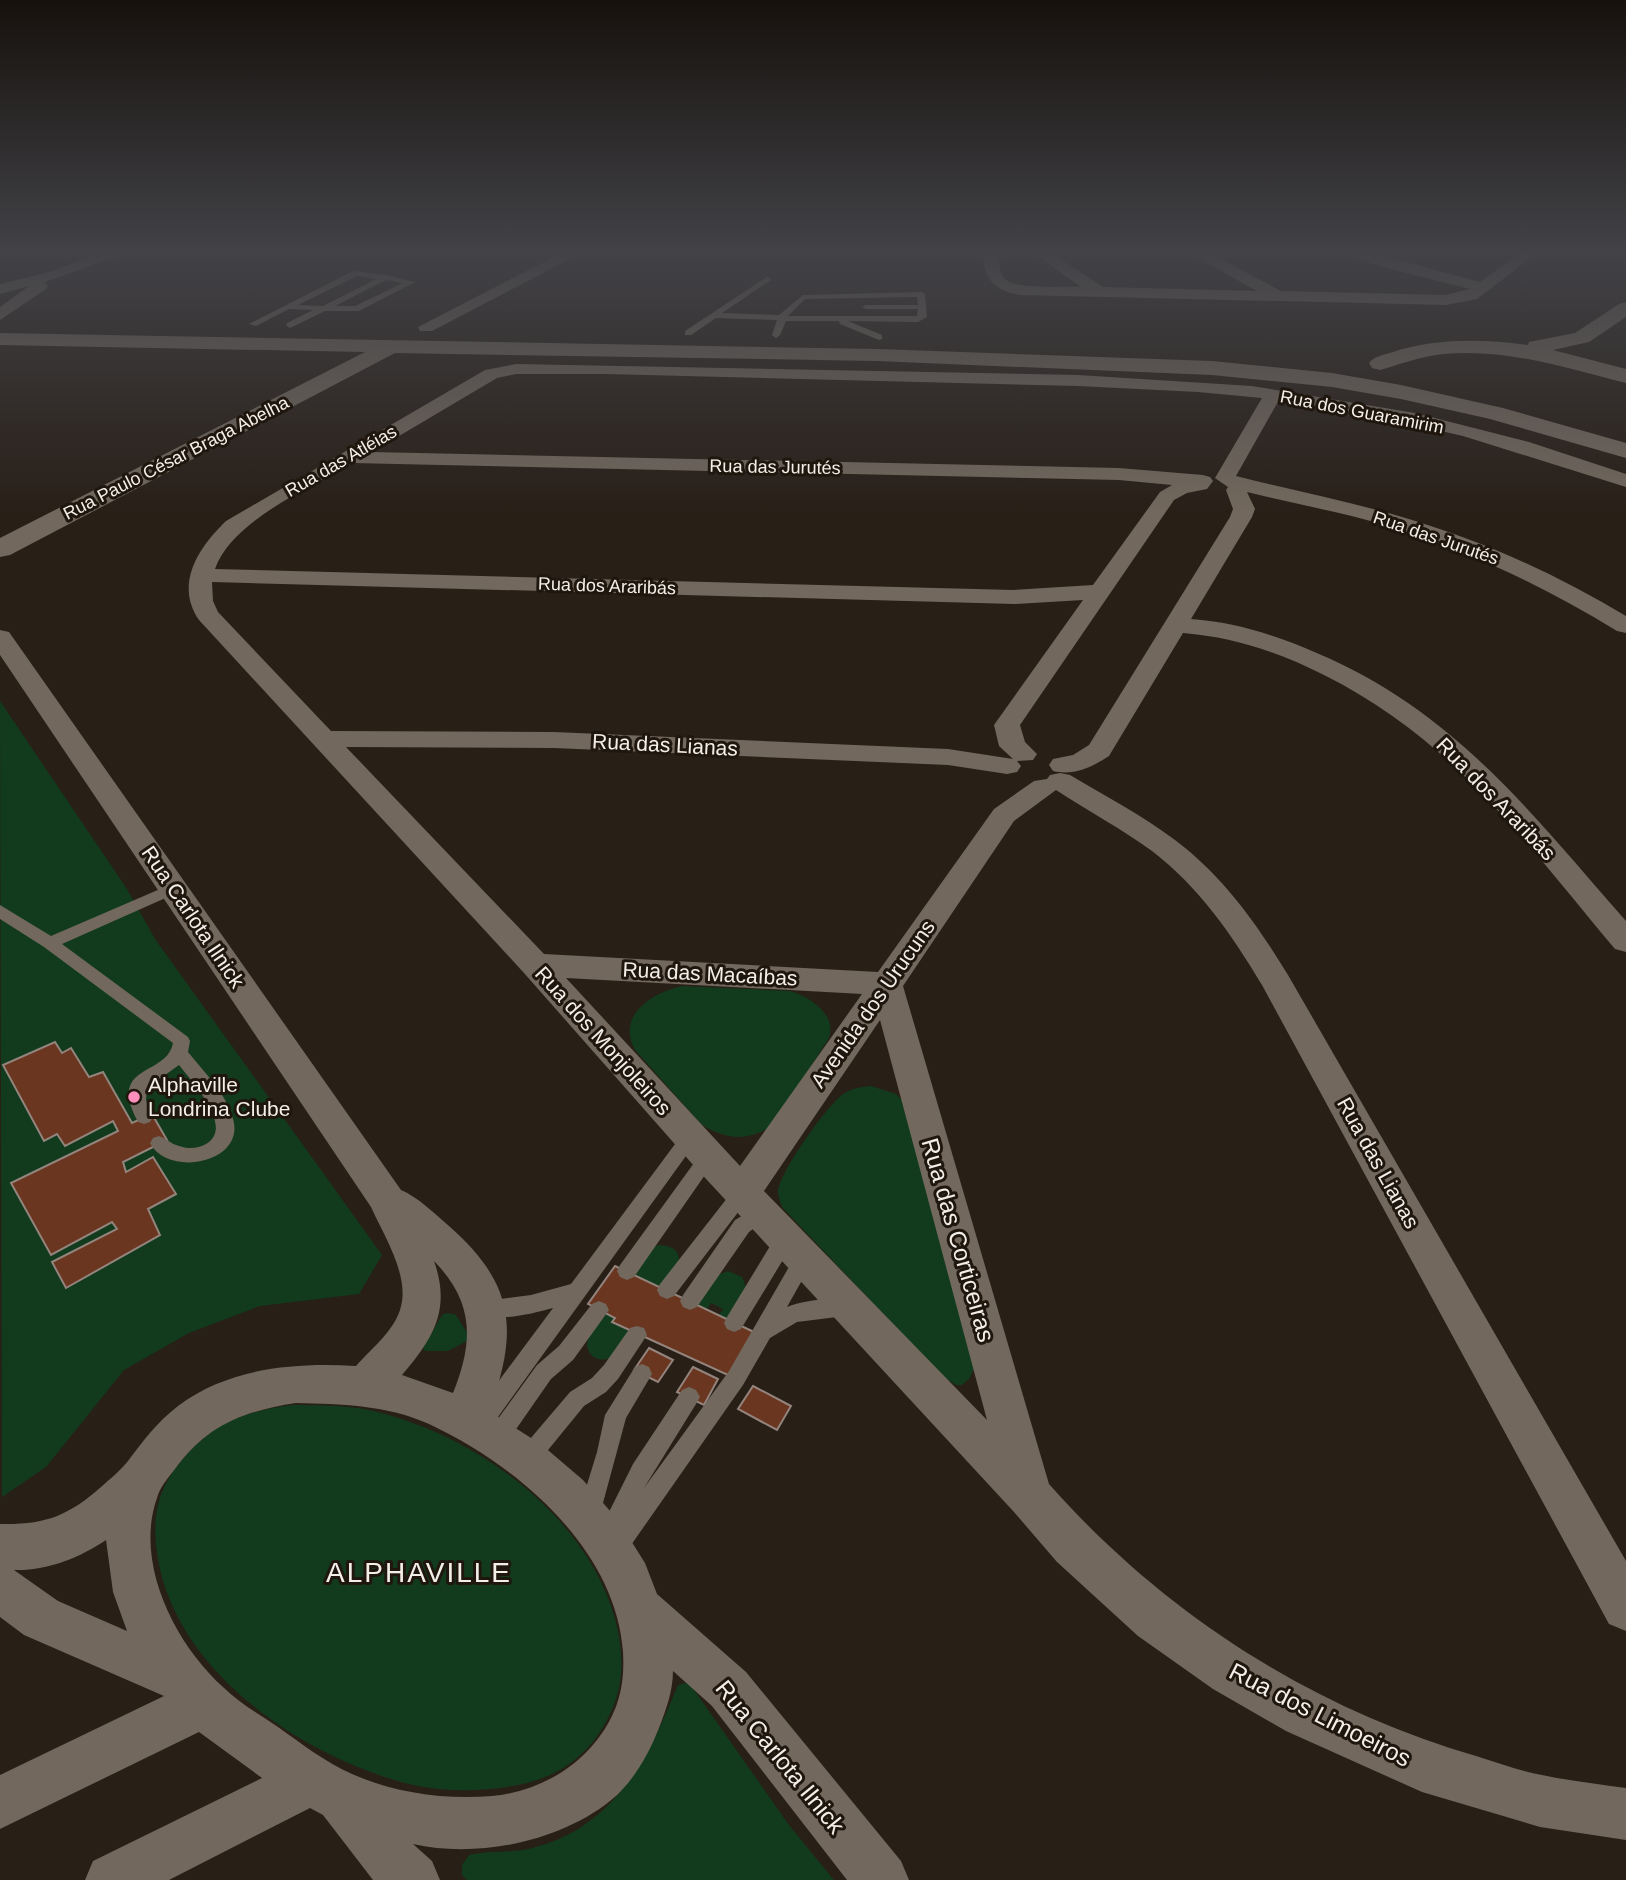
<svg xmlns="http://www.w3.org/2000/svg" width="1626" height="1880" viewBox="0 0 1626 1880" font-family="Helvetica,sans-serif">
	<style>
		.green { fill: #123b1d }
		.building { fill: #6a361f; stroke: #93847e; stroke-width: 2 }
		.lines { fill: none; stroke-linecap: round; stroke-linejoin: round }
		.service { fill: #72685d; fill-rule: evenodd }
		.minor { fill: #72685d; fill-rule: evenodd }
		.tertiary { fill: #72685d; fill-rule: evenodd }
		.poi-dot { fill: #fe8ebb; stroke: #1f160e; stroke-width: 2.5 }
		.labels { text-anchor: middle; stroke-width: 6; stroke-linejoin: round; paint-order: stroke }
		.far-street-label { font-size: 18px; fill: #f4eee8; stroke: #1f160e }
		.street-label { font-size: 21px; fill: #f4eee8; stroke: #1f160e }
		.poi-label { font-size: 21px; fill: #f4eee8; stroke: #1f160e; text-anchor: start }
		.near-street-label { font-size: 24px; fill: #f4eee8; stroke: #1f160e }
		.near-neighbourhood-label { font-size: 28px; letter-spacing: 2px; fill: #f4eee8; stroke: #1f160e }
	</style>
	<rect width="100%" height="100%" fill="#281f17"/>
	<!-- green -->
	<path class="green" d="M 0,701 L 127,889 L 155,939 L 382,1255 L 359,1294 L 260,1306 L 189,1333 L 124,1370 L 46,1467 L 2,1497 Z
		M 682,986 L 790,991 C 810,997 837,1014 829,1038 L 773,1125 C 749,1142 725,1140 701,1124 L 635,1050 C 616,1015 652,993 682,986 Z
		M 871,1086 L 896,1094 L 905,1103 L 974,1369 L 969,1379 L 962,1385 L 956,1385 L 943,1377 L 782,1207 C 780,1202 778,1196 778,1191 C 780,1172 828,1103 845,1093 C 853,1088 861,1087 871,1086 Z
		M 659,1245 C 670,1246 679,1248 679,1261 L 661,1288 L 632,1274 L 651,1248 Z
		M 728,1271 L 742,1277 L 746,1287 L 727,1320 L 719,1315 L 723,1309 L 711,1303 L 707,1309 L 695,1304 L 715,1276 Z
		M 447,1313 L 456,1315 L 471,1339 L 448,1351 L 425,1351 L 423,1348 L 442,1315 Z
		M 606,1314 L 615,1318 L 612,1323 L 631,1332 C 625,1340 619,1354 609,1358 C 596,1364 582,1351 589,1337 C 593,1329 601,1321 606,1314 Z
		M 292,1405 C 323,1405 355,1405 385,1414 C 482,1440 588,1519 615,1619 C 624,1654 625,1684 609,1716 C 591,1753 562,1775 523,1784 C 479,1793 434,1793 391,1779 C 292,1748 177,1669 158,1559 C 152,1523 155,1494 178,1465 C 210,1424 241,1412 292,1405 Z
		M 686,1683 L 692,1687 L 789,1825 L 834,1880 L 467,1880 L 462,1875 L 462,1865 L 469,1855 C 488,1850 509,1853 528,1849 C 613,1830 648,1759 678,1685 Z"/>
	<!-- building -->
	<path class="building" d="M 55,1042 L 62,1053 L 71,1048 L 89,1077 L 103,1072 L 132,1123 L 152,1114 L 167,1140 L 123,1162 L 126,1172 L 153,1157 L 176,1194 L 148,1209 L 160,1235 L 66,1288 L 52,1262 L 117,1229 L 112,1222 L 51,1255 L 11,1183 L 118,1131 L 113,1121 L 65,1146 L 57,1134 L 44,1141 L 3,1065 Z
		M 615,1266 L 754,1332 L 730,1376 L 612,1322 L 615,1318 L 588,1304 Z
		M 649,1348 L 673,1360 L 658,1382 L 634,1370 Z
		M 693,1367 L 718,1379 L 704,1405 L 677,1392 Z
		M 753,1386 L 791,1406 L 777,1430 L 738,1409 Z"/>
	<g class="lines">
		<!-- service -->
		<path class="service" d="M 353,271 L 386,275 L 415,282 L 359,311 L 325,311 L 290,328 L 286,325 L 287,323 L 313,310 L 289,309 L 256,326 L 249,324 ZM 357,276 L 376,279 L 323,306 L 298,305 ZM 386,280 L 403,283 L 355,306 L 335,306 Z
			M 768,276 L 771,280 L 722,313 L 779,315 L 803,295 L 921,292 L 925,294 L 927,317 L 918,322 L 848,321 L 882,335 L 882,339 L 879,340 L 840,324 L 839,321 L 786,321 L 780,335 L 776,338 L 772,335 L 777,320 L 716,318 L 691,335 L 685,335 L 685,331 ZM 917,297 L 918,305 L 866,305 L 862,307 L 866,309 L 918,309 L 917,316 L 788,316 L 805,299 Z
			M 174,883 L 179,884 L 182,888 L 179,892 L 62,944 L 188,1037 L 190,1041 L 188,1052 C 203,1071 227,1094 233,1119 C 246,1163 168,1178 150,1143 L 153,1138 L 159,1136 C 166,1138 171,1144 179,1146 C 187,1149 198,1149 206,1144 C 235,1127 192,1082 179,1065 L 147,1088 L 146,1100 L 153,1117 L 150,1122 L 144,1124 L 138,1122 C 106,1063 167,1077 173,1043 L 44,947 L 0,919 L 0,905 L 51,936 Z
			M 690,1130 L 696,1132 L 699,1137 L 696,1142 L 485,1435 L 477,1438 L 469,1435 L 466,1428 L 469,1421 L 553,1308 C 531,1314 500,1322 478,1314 L 475,1308 L 478,1302 L 531,1295 L 571,1284 L 684,1132 Z
			M 708,1150 L 714,1152 L 717,1157 L 714,1162 L 634,1277 L 627,1280 L 620,1277 L 617,1271 L 620,1265 L 702,1152 Z
			M 742,1185 L 749,1188 L 751,1193 L 749,1198 L 674,1296 L 667,1299 L 660,1296 L 657,1290 L 660,1284 L 735,1188 Z
			M 760,1205 L 767,1207 L 769,1213 L 767,1219 L 749,1232 L 697,1307 L 690,1310 L 683,1307 L 680,1301 L 683,1295 L 735,1220 Z
			M 785,1231 L 792,1233 L 795,1239 L 792,1245 L 741,1329 L 734,1332 L 727,1329 L 724,1323 L 727,1317 L 778,1233 Z
			M 804,1251 L 811,1253 L 814,1259 L 787,1307 C 806,1300 834,1296 853,1303 L 856,1309 L 853,1315 L 797,1322 L 770,1338 L 743,1385 L 622,1558 L 614,1561 L 606,1558 L 603,1550 L 604,1546 L 600,1544 L 597,1536 L 633,1464 L 682,1390 L 689,1387 L 696,1390 L 700,1397 L 696,1404 L 644,1488 L 729,1371 L 797,1253 Z
			M 599,1301 L 606,1304 L 609,1310 L 573,1360 L 551,1379 L 505,1445 L 497,1448 L 489,1445 L 486,1438 L 489,1431 L 537,1365 L 559,1346 L 592,1304 Z
			M 637,1326 L 644,1328 L 647,1335 L 618,1379 L 606,1392 L 584,1406 L 535,1466 L 527,1470 L 519,1466 L 516,1459 L 519,1452 L 570,1392 L 592,1378 L 604,1365 L 630,1328 Z
			M 642,1364 L 649,1367 L 652,1374 L 626,1418 L 600,1514 L 597,1522 L 589,1525 L 581,1522 L 578,1514 L 597,1452 L 605,1415 L 635,1367 Z"/>
		<!-- minor -->
		<path class="minor" d="M 107,250 L 129,250 L 126,253 L 45,282 L 48,286 L 46,289 L 0,320 L 0,307 L 29,286 L 0,294 L 0,284 L 49,272 Z
			M 567,250 L 587,250 L 432,331 L 420,331 L 418,327 Z
			M 991,250 L 1010,250 L 999,258 C 999,265 1000,274 1005,279 C 1016,290 1065,286 1081,287 L 1029,250 L 1047,250 L 1103,287 L 1257,291 L 1184,250 L 1204,250 L 1281,291 L 1446,295 L 1470,289 L 1383,267 L 1341,253 L 1338,250 L 1361,250 L 1480,282 L 1517,255 L 1515,250 L 1531,250 L 1533,256 L 1477,299 L 1446,305 L 1020,295 C 996,291 985,281 983,256 Z
			M 516,364 L 1078,375 L 1252,386 L 1415,413 L 1529,442 L 1626,474 L 1626,487 L 1463,436 L 1361,413 L 1279,400 L 1236,476 C 1291,490 1348,501 1402,517 C 1481,540 1556,574 1626,616 L 1626,633 L 1617,631 C 1545,587 1470,551 1388,526 C 1342,512 1294,504 1247,492 L 1255,509 L 1252,517 L 1191,619 C 1236,622 1278,636 1319,654 C 1455,712 1531,813 1626,921 L 1626,952 L 1615,949 C 1524,841 1454,740 1324,675 C 1278,652 1233,637 1183,633 L 1109,756 C 1092,767 1074,776 1053,771 L 1049,765 L 1053,759 L 1073,755 L 1089,745 L 1230,517 L 1233,509 L 1226,490 L 1228,487 L 1215,478 L 1262,398 L 1198,392 L 1078,386 L 606,374 L 516,374 L 497,378 L 372,452 L 1119,468 L 1203,475 L 1210,477 L 1213,481 L 1207,489 L 1187,493 L 1174,500 L 1020,725 L 1025,742 L 1037,754 L 1033,760 L 1017,761 L 1021,766 L 1017,772 L 1007,774 L 948,765 L 554,748 L 346,747 L 544,954 L 878,972 L 994,809 L 1034,781 L 1047,779 L 1050,775 L 1060,773 L 1070,775 C 1105,796 1142,815 1175,840 C 1223,876 1257,924 1288,975 L 1626,1561 L 1626,1631 L 1609,1624 L 1262,985 C 1232,935 1199,887 1152,851 C 1122,829 1088,811 1056,790 L 1014,821 L 903,986 L 1049,1484 C 1163,1613 1311,1708 1476,1756 C 1498,1763 1520,1771 1542,1775 C 1570,1781 1598,1784 1626,1788 L 1626,1840 L 1540,1827 L 1422,1792 L 1286,1731 L 1213,1689 L 1138,1636 L 1057,1562 L 1014,1512 L 695,1167 L 524,973 L 199,620 C 174,584 199,547 226,521 L 485,370 ZM 352,463 L 1119,480 L 1172,485 L 1160,492 L 1093,585 L 1014,590 L 215,569 C 232,521 309,488 352,463 ZM 212,582 L 1014,604 L 1083,600 L 994,725 L 999,746 L 1013,759 L 948,749 L 554,732 L 331,731 L 218,612 L 213,601 ZM 566,978 L 862,994 L 740,1166 ZM 880,1020 L 987,1420 L 764,1191 Z
			M 0,630 L 9,632 L 401,1190 C 418,1197 435,1214 449,1226 C 515,1284 519,1331 489,1411 L 542,1445 L 583,1480 L 618,1520 L 645,1563 L 657,1594 L 746,1672 L 901,1861 L 909,1880 L 847,1880 L 712,1706 L 673,1671 C 673,1691 666,1710 659,1728 C 649,1753 636,1777 616,1796 C 565,1841 478,1859 413,1844 L 432,1861 L 440,1880 L 373,1880 L 323,1815 L 310,1808 L 169,1880 L 85,1880 L 93,1861 L 262,1778 L 199,1732 L 0,1829 L 0,1775 L 164,1696 L 24,1635 L 0,1617 L 0,1524 C 45,1525 68,1516 101,1487 C 110,1479 121,1470 128,1461 C 143,1441 157,1422 178,1406 C 228,1368 295,1362 356,1366 C 370,1350 393,1332 400,1310 C 411,1277 384,1236 371,1207 L 0,655 ZM 434,1261 C 474,1302 474,1341 453,1393 L 402,1375 C 434,1338 451,1309 434,1261 ZM 296,1403 C 341,1404 387,1405 429,1424 C 517,1465 616,1549 623,1652 C 625,1686 618,1713 597,1740 C 571,1773 533,1792 492,1796 C 445,1800 395,1793 352,1774 C 325,1762 302,1744 278,1727 C 259,1714 239,1703 223,1687 C 175,1644 134,1563 157,1498 C 160,1487 168,1478 175,1469 C 207,1425 244,1411 296,1403 ZM 106,1540 L 113,1592 L 127,1631 L 58,1601 L 14,1570 C 47,1571 79,1558 106,1540 Z"/>
		<!-- tertiary -->
		<path class="tertiary" d="M 1626,302 L 1626,317 L 1589,342 L 1553,350 L 1626,369 L 1626,383 C 1565,368 1507,348 1444,354 C 1422,356 1401,364 1380,370 L 1372,368 L 1369,363 C 1374,356 1384,355 1393,352 C 1437,338 1482,339 1528,345 L 1529,342 L 1575,333 L 1619,304 Z
			M 0,333 L 877,349 L 1212,361 L 1332,373 L 1401,385 L 1503,408 L 1626,443 L 1626,458 L 1490,419 L 1401,399 L 1332,387 L 1212,375 L 877,361 L 395,353 L 10,555 L 0,557 L 0,538 L 365,352 L 0,345 Z"/>
	</g>
	<!-- sky -->
	<linearGradient id="sky" x2="0" y2="1"><stop stop-color="#16110d"/><stop offset="0.49" stop-color="#424247"/><stop offset="1" stop-color="#424247" stop-opacity="0"/></linearGradient>
	<rect width="1626" height="513" fill="url(#sky)"/>
	<!-- markers -->
	<circle class="poi-dot" cx="134" cy="1097" r="7"/>
	<g class="labels">
		<!-- far-street labels -->
		<g class="far-street-label">
			<text transform="translate(1362 412) rotate(11)" y="6">Rua dos Guaramirim</text>
			<text transform="translate(176 458) rotate(-27)" y="6">Rua Paulo César Braga Abelha</text>
			<text transform="translate(341 461) rotate(-30)" y="6">Rua das Atléias</text>
			<text transform="translate(775 467) rotate(1)" y="6">Rua das Jurutés</text>
			<text transform="translate(1436 538) rotate(19)" y="6">Rua das Jurutés</text>
			<text transform="translate(607 586) rotate(2)" y="6">Rua dos Araribás</text>
		</g>
		<!-- street labels -->
		<g class="street-label">
			<text transform="translate(665 745) rotate(3)" y="7">Rua das Lianas</text>
			<text transform="translate(1496 799) rotate(46)" y="7">Rua dos Araribás</text>
			<text transform="translate(193 917) rotate(56)" y="7">Rua Carlota Ilnick</text>
			<text transform="translate(710 974) rotate(3)" y="7">Rua das Macaíbas</text>
			<text transform="translate(873 1004) rotate(-55)" y="7">Avenida dos Urucuns</text>
			<text transform="translate(603 1041) rotate(48)" y="7">Rua dos Monjoleiros</text>
			<text transform="translate(1378 1163) rotate(61)" y="7">Rua das Lianas</text>
		</g>
		<!-- poi labels -->
		<g class="poi-label">
			<text x="148" y="1092">Alphaville<tspan x="148" dy="24">Londrina Clube</tspan></text>
		</g>
		<!-- near-street labels -->
		<g class="near-street-label">
			<text transform="translate(958 1240) rotate(74)" y="8">Rua das Corticeiras</text>
			<text transform="translate(1320 1715) rotate(27)" y="8">Rua dos Limoeiros</text>
			<text transform="translate(780 1757) rotate(51)" y="8">Rua Carlota Ilnick</text>
		</g>
		<!-- near-neighbourhood labels -->
		<g class="near-neighbourhood-label">
			<text x="419" y="1582">ALPHAVILLE</text>
		</g>
	</g>
</svg>
